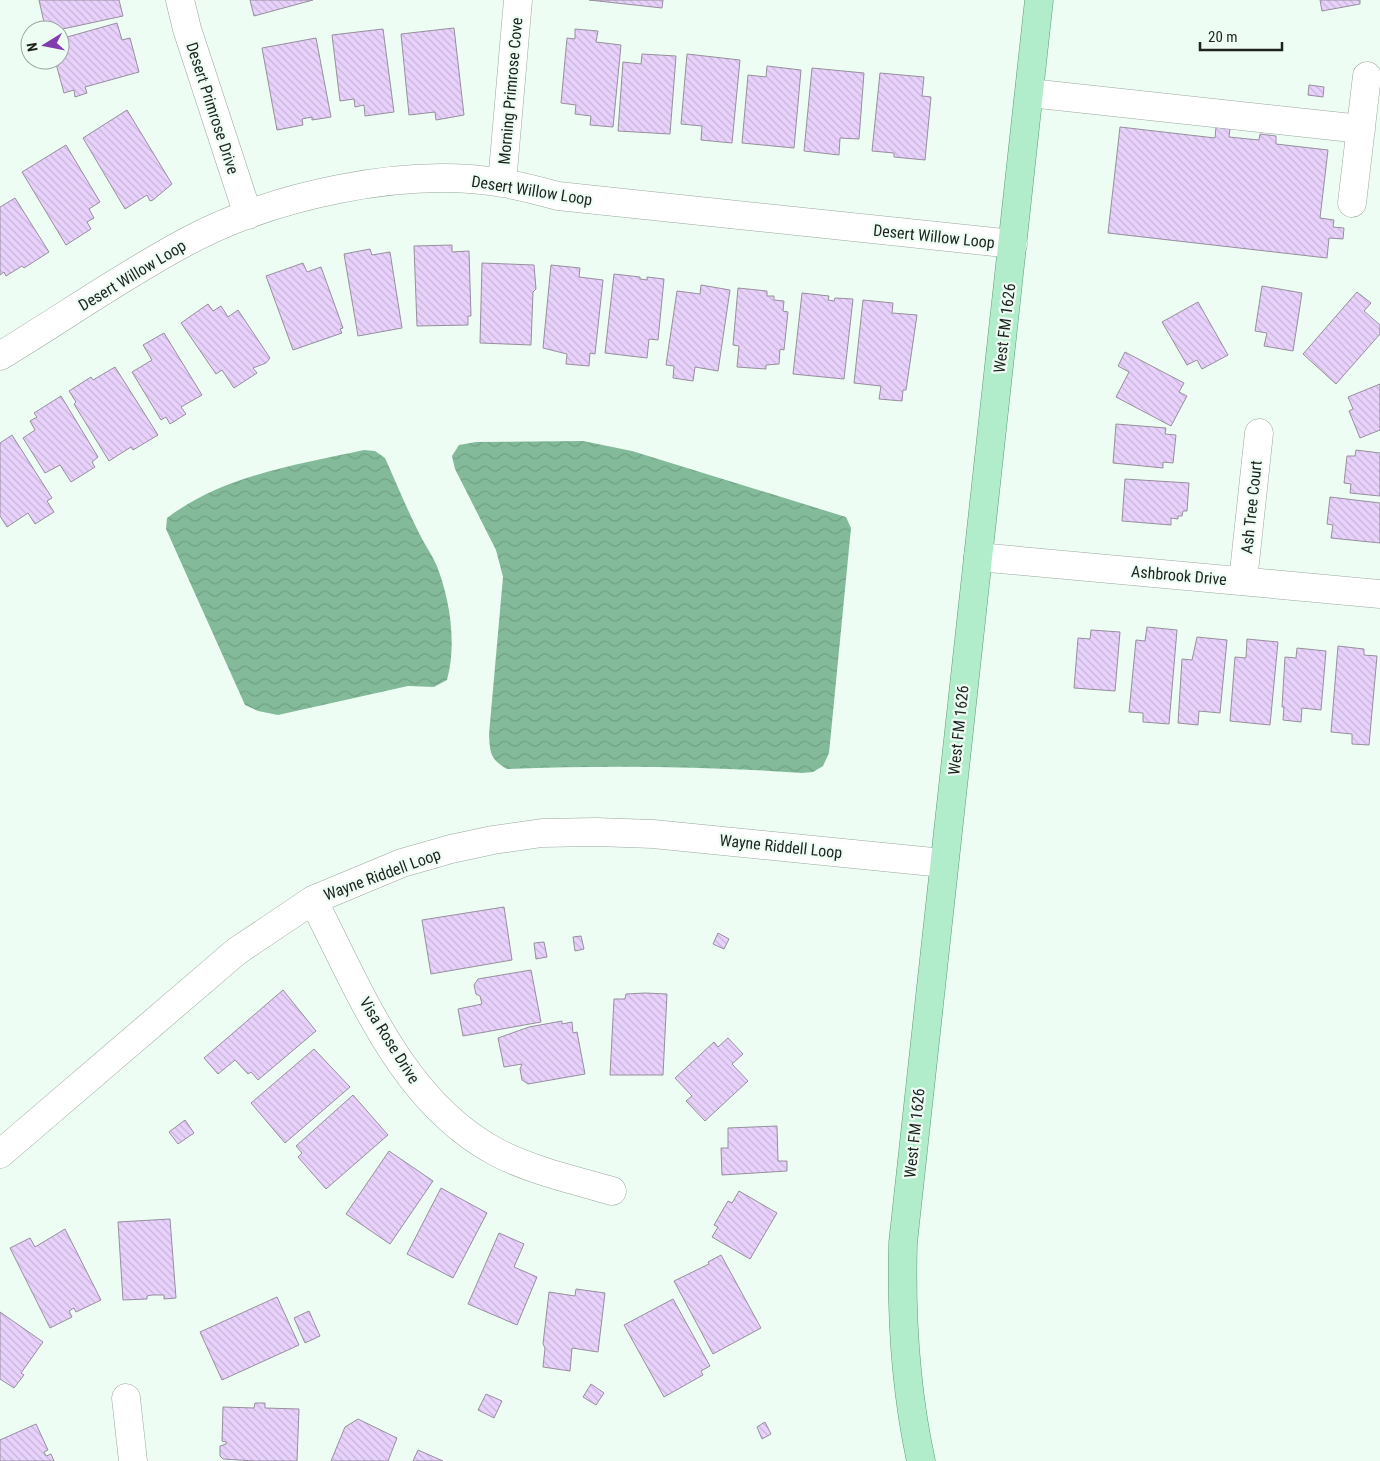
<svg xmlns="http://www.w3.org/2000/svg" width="1380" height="1461" viewBox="0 0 1380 1461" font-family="'Roboto Condensed',sans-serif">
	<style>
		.water { fill: url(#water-waves) }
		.building { fill: url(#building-back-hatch); stroke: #968f9c }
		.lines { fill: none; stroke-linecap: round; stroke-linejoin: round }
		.minor-casing { stroke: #9aa79e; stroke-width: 29 }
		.major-casing { stroke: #5b9d78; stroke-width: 29 }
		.minor { stroke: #fff; stroke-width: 28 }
		.major { stroke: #b1eccb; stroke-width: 28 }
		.labels { text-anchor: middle; stroke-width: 4.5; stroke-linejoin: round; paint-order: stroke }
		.street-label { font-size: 16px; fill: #1d221f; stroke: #eefdf4 }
	</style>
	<defs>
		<pattern id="water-waves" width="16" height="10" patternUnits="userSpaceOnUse" patternTransform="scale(1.25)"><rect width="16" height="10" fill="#83bb9a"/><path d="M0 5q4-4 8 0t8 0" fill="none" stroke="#71a084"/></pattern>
		<pattern id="building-back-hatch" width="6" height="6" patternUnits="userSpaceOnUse" patternTransform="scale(1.25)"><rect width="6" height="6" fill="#e8d2fc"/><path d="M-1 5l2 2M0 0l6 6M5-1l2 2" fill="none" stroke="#c7b4d8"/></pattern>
	</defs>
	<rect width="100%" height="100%" fill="#eefdf4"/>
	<!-- water -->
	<path class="water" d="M 583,441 L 632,451 L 846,517 L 851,528 L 829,753 L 823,766 L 813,772 L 802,773 C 703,766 606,765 507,769 C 490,759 490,753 489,734 L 503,577 L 496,550 L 455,469 L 452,456 L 459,445 L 476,442 Z
		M 364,450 L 375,451 L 385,458 C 396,482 406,507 418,531 C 423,542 431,553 436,564 C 450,598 457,644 447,680 L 434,687 L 408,686 L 278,715 L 258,711 L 245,705 L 166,529 L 167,518 C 224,475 296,465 364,450 Z"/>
	<!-- building -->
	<path class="building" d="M 39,0 L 119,0 L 123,16 L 58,30 L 57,25 L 45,27 Z
		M 250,0 L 313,0 L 254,16 Z
		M 589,0 L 663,0 L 662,8 Z
		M 1320,0 L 1360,0 L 1360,4 L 1322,11 Z
		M 117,23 L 122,40 L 130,38 L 139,72 L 85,87 L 87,93 L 75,97 L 74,90 L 64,93 L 55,60 L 60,60 L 60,39 Z
		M 454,28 L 464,115 L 436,120 L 435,112 L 409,115 L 401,34 Z
		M 383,29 L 394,112 L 365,116 L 364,105 L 355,107 L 354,99 L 340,101 L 332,35 Z
		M 575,29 L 598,31 L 596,42 L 621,45 L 613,127 L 590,125 L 591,116 L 575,114 L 576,105 L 561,103 L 567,38 L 575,39 Z
		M 316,38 L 331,117 L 312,120 L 312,117 L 302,119 L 303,125 L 277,130 L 262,48 Z
		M 642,54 L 676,56 L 670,134 L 618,131 L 623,62 L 641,64 Z
		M 687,54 L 740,60 L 732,143 L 701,140 L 702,126 L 681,124 Z
		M 767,66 L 801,70 L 794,148 L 742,143 L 748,75 L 766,77 Z
		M 812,68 L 864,73 L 859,139 L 840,138 L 839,155 L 804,151 Z
		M 880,73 L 924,77 L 922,96 L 931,97 L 925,160 L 894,157 L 894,153 L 872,151 Z
		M 1309,85 L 1324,87 L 1323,97 L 1308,95 Z
		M 127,110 L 172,184 L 153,200 L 150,201 L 147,195 L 125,209 L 83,138 Z
		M 1120,127 L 1215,138 L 1216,127 L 1230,129 L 1229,137 L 1259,140 L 1260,134 L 1276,136 L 1276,144 L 1328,150 L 1320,218 L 1334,220 L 1333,227 L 1344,228 L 1343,239 L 1329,238 L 1327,258 L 1108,233 Z
		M 66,145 L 100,202 L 89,209 L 94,218 L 87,222 L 91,229 L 66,245 L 22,172 Z
		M 15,198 L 49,252 L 24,268 L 22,266 L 6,276 L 4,272 L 0,275 L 0,207 Z
		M 452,245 L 452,252 L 469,251 L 471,316 L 468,316 L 468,325 L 417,326 L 414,246 Z
		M 370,249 L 372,255 L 390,252 L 402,328 L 358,336 L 344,254 Z
		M 303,263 L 307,272 L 321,267 L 343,328 L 340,329 L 342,333 L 293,350 L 266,276 Z
		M 482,263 L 534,265 L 536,289 L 533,292 L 531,345 L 480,343 Z
		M 551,265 L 580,268 L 579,277 L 603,280 L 595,354 L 590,353 L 589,366 L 566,364 L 567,354 L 543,348 Z
		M 614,274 L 640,277 L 640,279 L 647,280 L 647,277 L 664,279 L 658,340 L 649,339 L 647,358 L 605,353 Z
		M 701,285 L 730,290 L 718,371 L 695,367 L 693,381 L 673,378 L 674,366 L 666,365 L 677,291 L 700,294 Z
		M 1262,286 L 1302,293 L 1293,351 L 1264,346 L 1267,333 L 1255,331 Z
		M 738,288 L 767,291 L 767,296 L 774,296 L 774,300 L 784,301 L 783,311 L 788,312 L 784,350 L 780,349 L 779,364 L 766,365 L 766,369 L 737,367 L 739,346 L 733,345 Z
		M 1357,292 L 1371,303 L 1364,311 L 1380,325 L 1380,334 L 1336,384 L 1303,354 Z
		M 802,293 L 829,296 L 828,300 L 834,301 L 835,298 L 853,299 L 844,379 L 793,374 Z
		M 863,300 L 893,303 L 892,313 L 917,315 L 906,390 L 903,390 L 902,401 L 879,399 L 881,386 L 854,383 Z
		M 1198,302 L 1228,355 L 1202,369 L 1197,360 L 1187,365 L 1162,322 Z
		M 208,304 L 213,311 L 221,306 L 228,317 L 238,310 L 270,358 L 266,363 L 253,368 L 257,373 L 234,388 L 222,370 L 216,374 L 181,323 Z
		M 164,333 L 202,395 L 181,407 L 186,414 L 170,424 L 166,417 L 161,420 L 132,372 L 152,360 L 143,345 Z
		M 1125,352 L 1184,383 L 1179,392 L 1187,396 L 1171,426 L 1116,397 L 1129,372 L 1118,366 Z
		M 115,367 L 158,435 L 133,450 L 131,447 L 109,461 L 74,404 L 76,402 L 69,391 L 91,377 L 93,380 Z
		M 1380,384 L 1380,430 L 1360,438 L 1349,411 L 1353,409 L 1348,397 Z
		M 61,396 L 98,457 L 92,462 L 95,467 L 71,482 L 60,465 L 45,473 L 23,438 L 35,430 L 30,421 L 37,417 L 34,413 Z
		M 1116,424 L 1166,428 L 1165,434 L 1176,435 L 1173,463 L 1163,462 L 1163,468 L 1113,463 Z
		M 12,435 L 52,498 L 47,501 L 54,512 L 35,524 L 28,513 L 7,527 L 0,516 L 0,443 Z
		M 1356,450 L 1380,453 L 1380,496 L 1350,493 L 1351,484 L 1344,483 L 1347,456 L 1355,456 Z
		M 1125,479 L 1189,483 L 1187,511 L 1183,511 L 1182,516 L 1178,516 L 1178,519 L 1171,518 L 1171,525 L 1122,521 Z
		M 1330,497 L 1380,503 L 1380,543 L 1331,538 L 1333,525 L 1327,524 Z
		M 1147,627 L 1177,630 L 1169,724 L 1143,722 L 1143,713 L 1129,712 L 1136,640 L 1145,641 Z
		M 1091,630 L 1120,632 L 1115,691 L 1074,688 L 1078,638 L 1090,639 Z
		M 1197,637 L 1227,640 L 1220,713 L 1199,711 L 1198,725 L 1178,723 L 1182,659 L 1192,660 Z
		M 1247,639 L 1278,642 L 1270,725 L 1230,721 L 1235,657 L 1246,658 Z
		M 1338,646 L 1364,649 L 1364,655 L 1377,656 L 1369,745 L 1352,744 L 1352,734 L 1331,732 Z
		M 1297,648 L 1326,651 L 1321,710 L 1302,708 L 1301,722 L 1283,720 L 1284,707 L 1282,707 L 1285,657 L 1296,658 Z
		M 504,907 L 512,960 L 431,974 L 422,920 Z
		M 718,933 L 729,939 L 724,949 L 713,944 Z
		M 581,936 L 584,949 L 575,951 L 573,937 Z
		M 544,942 L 547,957 L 536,959 L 534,943 Z
		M 531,970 L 541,1022 L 463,1036 L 458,1009 L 482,1004 L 480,996 L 476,994 L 474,985 L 478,979 Z
		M 283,990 L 316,1031 L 258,1080 L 251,1072 L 248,1074 L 235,1060 L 218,1074 L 204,1058 Z
		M 645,993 L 667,994 L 663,1075 L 610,1075 L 614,999 L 625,999 L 626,994 Z
		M 562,1021 L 562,1024 L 572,1022 L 573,1033 L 577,1032 L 585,1074 L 528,1084 L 522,1080 L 520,1069 L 522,1064 L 504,1067 L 498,1038 L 529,1027 Z
		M 728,1038 L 743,1054 L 732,1064 L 748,1081 L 705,1121 L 686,1101 L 692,1096 L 675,1078 L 714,1042 L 718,1047 Z
		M 314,1049 L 350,1087 L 285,1143 L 251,1103 Z
		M 353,1095 L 388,1135 L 326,1189 L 298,1157 L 302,1153 L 296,1146 Z
		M 185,1120 L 194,1133 L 178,1144 L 169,1132 Z
		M 777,1126 L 778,1161 L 787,1161 L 787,1171 L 722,1175 L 721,1148 L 728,1148 L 728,1128 Z
		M 389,1151 L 433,1181 L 390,1244 L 346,1214 Z
		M 441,1188 L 487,1213 L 453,1278 L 407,1254 Z
		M 739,1191 L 777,1213 L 750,1259 L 712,1237 L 718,1227 L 714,1225 L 728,1201 L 732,1203 Z
		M 170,1219 L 176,1298 L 164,1299 L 164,1295 L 152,1295 L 147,1296 L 147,1299 L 123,1300 L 118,1222 Z
		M 65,1229 L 101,1300 L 76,1312 L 74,1308 L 69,1311 L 72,1317 L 50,1328 L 10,1248 L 30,1238 L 35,1247 Z
		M 499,1233 L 524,1244 L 514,1267 L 537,1277 L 517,1325 L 468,1304 Z
		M 721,1255 L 761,1328 L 713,1354 L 674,1281 L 709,1264 L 708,1262 Z
		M 576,1289 L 605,1293 L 598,1352 L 572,1348 L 570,1371 L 543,1367 L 545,1348 L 543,1344 L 549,1292 L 575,1296 Z
		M 277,1297 L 299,1345 L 222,1380 L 200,1332 Z
		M 673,1299 L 710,1366 L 701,1371 L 703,1375 L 664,1397 L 624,1325 Z
		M 309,1311 L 320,1336 L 305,1343 L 294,1318 Z
		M 0,1312 L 43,1342 L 21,1373 L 24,1375 L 14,1388 L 0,1379 Z
		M 591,1384 L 604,1393 L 596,1405 L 583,1397 Z
		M 486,1394 L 502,1401 L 494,1418 L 478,1410 Z
		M 255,1403 L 265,1403 L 265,1408 L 299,1409 L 297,1461 L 255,1461 L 223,1459 L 220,1456 L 220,1446 L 226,1444 L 226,1442 L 222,1441 L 223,1407 L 254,1408 Z
		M 358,1419 L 397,1438 L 388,1461 L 331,1461 L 345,1427 Z
		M 765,1422 L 771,1434 L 762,1439 L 757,1427 Z
		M 36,1424 L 48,1450 L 44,1452 L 46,1456 L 51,1454 L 54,1461 L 0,1461 L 0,1440 Z
		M 418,1450 L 443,1461 L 413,1461 Z"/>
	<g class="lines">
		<!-- minor casing -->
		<g class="minor-casing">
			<path id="minor" d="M 180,0 L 187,29 L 248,215
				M 1030,93 L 1361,129
				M 502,183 L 518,0
				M 1352,203 L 1367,76
				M 0,356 C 61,319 121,277 184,243 C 270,196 405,166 503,183 C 521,186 540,191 558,196 L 1013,244
				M 978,557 L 1380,594
				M 1243,581 L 1259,433
				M 313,900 C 360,991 402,1103 498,1153 C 533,1171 574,1180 612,1191
				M 0,1154 L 237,951 L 313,900 L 402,863 L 451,849 L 493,840 L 542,833 L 596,832 L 653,834 L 943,863
				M 126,1398 L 133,1461"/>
		</g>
		<!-- major casing -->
		<g class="major-casing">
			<path id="major" d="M 921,1461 C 905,1388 901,1317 903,1243 L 1039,0"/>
		</g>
		<!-- minor -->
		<use href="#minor" class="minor"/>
		<!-- major -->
		<use href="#major" class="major"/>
	</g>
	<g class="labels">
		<!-- street labels -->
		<g class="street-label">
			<text transform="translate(510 91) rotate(-85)" y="6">Morning Primrose Cove</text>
			<text transform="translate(213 108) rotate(72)" y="6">Desert Primrose Drive</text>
			<text transform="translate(532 190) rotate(9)" y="6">Desert Willow Loop</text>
			<text transform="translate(934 236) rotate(6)" y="6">Desert Willow Loop</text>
			<text transform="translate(132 275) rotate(-31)" y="6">Desert Willow Loop</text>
			<text transform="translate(1004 328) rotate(-83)" y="6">West FM 1626</text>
			<text transform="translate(1251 507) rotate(-84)" y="6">Ash Tree Court</text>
			<text transform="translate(1179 575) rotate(5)" y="6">Ashbrook Drive</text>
			<text transform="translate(958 730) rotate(-84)" y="6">West FM 1626</text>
			<text transform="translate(781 846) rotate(6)" y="6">Wayne Riddell Loop</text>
			<text transform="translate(382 874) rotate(-20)" y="6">Wayne Riddell Loop</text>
			<text transform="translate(390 1040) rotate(58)" y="6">Visa Rose Drive</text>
			<text transform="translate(914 1133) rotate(-84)" y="6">West FM 1626</text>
		</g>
	</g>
	<!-- north arrow -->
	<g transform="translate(45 45) rotate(260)"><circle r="24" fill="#eefdf4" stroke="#9aa59f"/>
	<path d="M0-4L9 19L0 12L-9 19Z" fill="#813cb0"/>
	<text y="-8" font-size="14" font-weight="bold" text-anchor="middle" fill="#1d221f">N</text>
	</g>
	<!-- scale -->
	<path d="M1200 42v8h82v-8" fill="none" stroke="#1d221f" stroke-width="2.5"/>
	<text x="1208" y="42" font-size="15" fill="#1d221f" stroke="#eefdf4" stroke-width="4" paint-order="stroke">20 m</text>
</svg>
